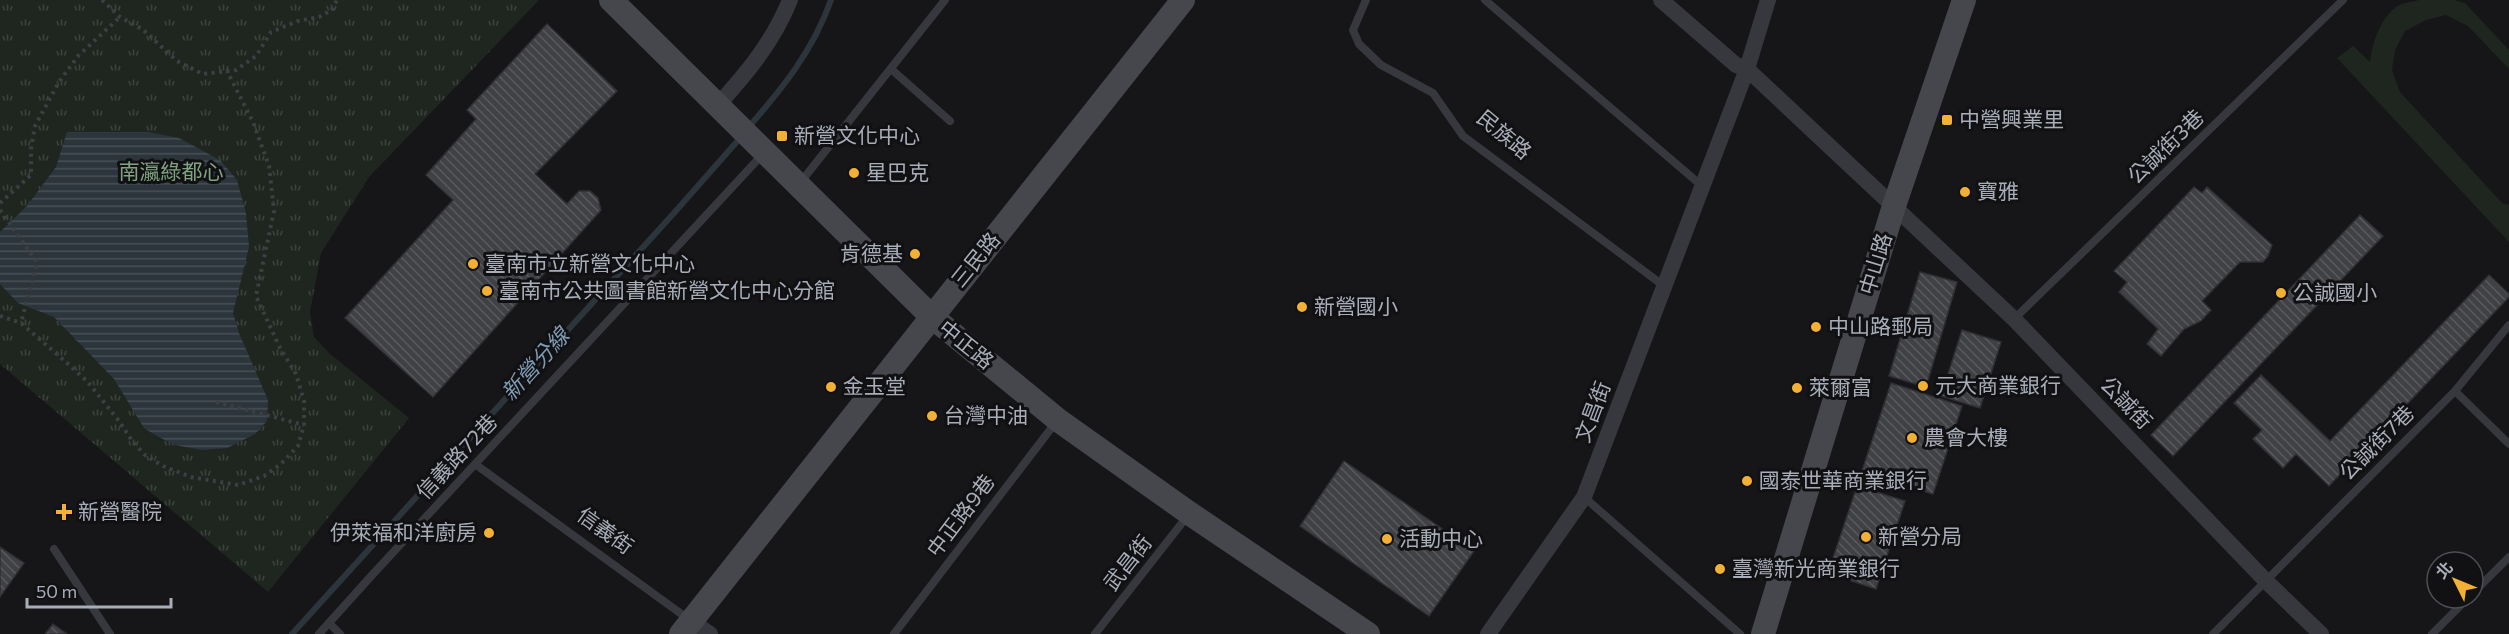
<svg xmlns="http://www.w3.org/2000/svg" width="2509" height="634" viewBox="0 0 2509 634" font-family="Commissioner,'Noto Sans TC',sans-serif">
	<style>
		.grass { fill: #1e261f }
		.park { fill: url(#park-tufts) }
		.water { fill: url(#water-rules) }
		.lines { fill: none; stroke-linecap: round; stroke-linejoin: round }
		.stream { stroke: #2c353c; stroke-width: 6 }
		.building { fill: url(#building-back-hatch); stroke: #303034; stroke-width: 1.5 }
		.path { stroke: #3d3f44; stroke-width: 4; stroke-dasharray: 3 4.5; stroke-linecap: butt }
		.lane { stroke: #37383d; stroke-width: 8 }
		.street { stroke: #37383d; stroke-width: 16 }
		.secondary { stroke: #45474d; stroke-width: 24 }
		.poi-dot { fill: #f2b134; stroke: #111113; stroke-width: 2 }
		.labels { text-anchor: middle; stroke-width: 6; stroke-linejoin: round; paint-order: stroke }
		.poi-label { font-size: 21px; fill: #a8adb8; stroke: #111113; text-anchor: start }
		.street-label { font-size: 21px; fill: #a8adb8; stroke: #111113 }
		.park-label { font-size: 21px; fill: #7fa381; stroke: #111113 }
		.water-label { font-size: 22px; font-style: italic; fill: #7f9bb3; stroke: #111113 }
	</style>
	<defs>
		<pattern id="park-tufts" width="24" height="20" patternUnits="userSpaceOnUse" patternTransform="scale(1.5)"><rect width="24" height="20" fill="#1e261f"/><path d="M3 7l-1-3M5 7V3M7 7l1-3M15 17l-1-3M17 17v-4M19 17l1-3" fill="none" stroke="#3c433d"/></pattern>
		<pattern id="water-rules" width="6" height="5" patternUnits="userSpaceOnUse" patternTransform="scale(1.5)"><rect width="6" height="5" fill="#2c353c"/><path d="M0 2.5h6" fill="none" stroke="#485056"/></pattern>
		<pattern id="building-back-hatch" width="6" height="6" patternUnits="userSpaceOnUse" patternTransform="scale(1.5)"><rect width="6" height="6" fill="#404145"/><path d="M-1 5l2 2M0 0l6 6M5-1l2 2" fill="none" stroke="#595a5e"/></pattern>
	</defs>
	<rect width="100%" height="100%" fill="#161618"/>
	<!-- grass -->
	<path class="grass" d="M 2419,0 L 2454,0 L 2465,3 L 2509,50 L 2509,69 L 2468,26 L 2446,15 L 2426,20 L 2405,31 L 2395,50 L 2392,70 L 2400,92 L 2502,203 L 2509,205 L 2509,242 L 2337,58 L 2353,46 L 2370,62 C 2372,44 2380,19 2396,7 C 2401,3 2412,2 2419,0 Z"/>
	<!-- park -->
	<path class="park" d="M 0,0 L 539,0 L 369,177 L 321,253 L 310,312 L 314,337 L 329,353 L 409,418 L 268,592 L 0,364 Z"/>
	<!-- water -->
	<path class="water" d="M 67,132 L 148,132 L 179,138 L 220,160 L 237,180 L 246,213 L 249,247 L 233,313 L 239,333 L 268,400 L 267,421 L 255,434 L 227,448 L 202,450 L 175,445 L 157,436 L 144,428 L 114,379 L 54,317 L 18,303 L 0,284 L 0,232 L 27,206 L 56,167 Z"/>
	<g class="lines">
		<!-- stream -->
		<path class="stream" d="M 747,129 C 782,89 813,51 831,0
			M 292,634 L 674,213 L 741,137"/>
	</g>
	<!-- building -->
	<path class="building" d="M 547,24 L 617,91 L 535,174 L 567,204 L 579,191 L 590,191 L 598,198 L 601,210 L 433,397 L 345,318 L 453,200 L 426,175 L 476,119 L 467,110 Z
		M 2194,187 L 2202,193 L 2207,187 L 2272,245 L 2268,256 L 2263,262 L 2240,262 L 2202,301 L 2211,310 L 2201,321 L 2184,329 L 2161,356 L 2147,344 L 2158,329 L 2119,292 L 2127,282 L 2114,271 Z
		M 2360,215 L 2383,236 L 2173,456 L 2151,435 Z
		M 1920,272 L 1957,282 L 1926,387 L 1889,376 Z
		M 2489,275 L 2509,294 L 2509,297 L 2329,486 L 2296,454 L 2283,468 L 2253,439 L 2262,430 L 2234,403 L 2261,375 L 2330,441 Z
		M 1962,330 L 2001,342 L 1980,408 L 1941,396 Z
		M 1891,383 L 1962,406 L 1933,494 L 1862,471 Z
		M 1344,461 L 1474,551 L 1429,616 L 1300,526 Z
		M 1857,486 L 1905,501 L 1876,589 L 1828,573 Z
		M 0,547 L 24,563 L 0,597 Z
		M 53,624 L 67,634 L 45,634 Z"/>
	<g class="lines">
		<!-- path -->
		<path class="path" d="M 102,0 L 120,17 L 142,29 L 177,61 L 203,74 L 236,70 L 256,56 L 271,32 L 298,21 L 319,17 L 332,10 L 337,0
			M 0,203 L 31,175 L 31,149 L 35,126 L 59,82 L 78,56 L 120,17
			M 0,210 L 37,262 L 21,323
			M 0,316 L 21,323 L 67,363 L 87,381 L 119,421 L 133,442 L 145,455 L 163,466 L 191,477 L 238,485 L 264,476 L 281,464 L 298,446 L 304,425 L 304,401 L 296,374 L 280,348 L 256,296 L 274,211 L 269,166 L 253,122 L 227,71
			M 216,402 L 304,425"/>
		<!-- lane -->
		<path class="lane" d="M 1366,0 L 1353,30 L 1359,44 L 1381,65 L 1433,93 L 1463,136 L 1664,286
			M 1485,0 L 1702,186
			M 891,69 L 950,121
			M 800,183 L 945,0
			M 2014,319 L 2343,0
			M 2455,391 L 2509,444
			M 475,464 L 691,621
			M 1584,497 L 1740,634
			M 54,549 L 110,634
			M 2473,593 L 2509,557
			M 329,623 L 340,634
			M 319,634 L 373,574 L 763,154
			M 894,634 L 1056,422
			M 1095,634 L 1189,514
			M 2213,634 L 2455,391 L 2509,325
			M 2432,634 L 2468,598"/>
		<!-- street -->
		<path class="street" d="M 1661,0 L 1736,65 L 1747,69 L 2014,319 L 2266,581 L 2321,634
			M 717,106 C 747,73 773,42 790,0
			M 691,621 L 710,634
			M 1488,634 L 1584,497 L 1747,69 L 1768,0"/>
		<!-- secondary -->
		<path class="secondary" d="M 611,0 L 931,316 L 1058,420 L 1189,513 L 1368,634
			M 681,634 L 1183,0
			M 1763,634 L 1894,206 L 1964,0"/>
	</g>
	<!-- markers -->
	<g class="poi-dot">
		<rect x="1941" y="114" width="12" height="12" rx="3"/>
		<rect x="776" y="130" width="12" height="12" rx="3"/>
		<circle cx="854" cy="173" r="6"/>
		<circle cx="1965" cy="192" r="6"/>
		<circle cx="915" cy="254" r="6"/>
		<circle cx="473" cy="264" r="6"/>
		<circle cx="487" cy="291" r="6"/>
		<circle cx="2281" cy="293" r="6"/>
		<circle cx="1302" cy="307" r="6"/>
		<circle cx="1816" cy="327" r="6"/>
		<circle cx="1923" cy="386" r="6"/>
		<circle cx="831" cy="387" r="6"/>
		<circle cx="1797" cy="388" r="6"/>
		<circle cx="932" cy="416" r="6"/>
		<circle cx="1912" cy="438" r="6"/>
		<circle cx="1747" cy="481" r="6"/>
		<path d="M61 503h6v6h6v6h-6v6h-6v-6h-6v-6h6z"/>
		<circle cx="489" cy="533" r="6"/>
		<circle cx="1866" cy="537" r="6"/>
		<circle cx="1387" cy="539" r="6"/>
		<circle cx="1720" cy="569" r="6"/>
	</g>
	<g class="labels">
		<!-- poi labels -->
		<g class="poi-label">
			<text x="1959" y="127">中營興業里</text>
			<text x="794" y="143">新營文化中心</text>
			<text x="866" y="180">星巴克</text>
			<text x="1977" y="199">寶雅</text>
			<text x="903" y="261" text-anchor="end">肯德基</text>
			<text x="485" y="271">臺南市立新營文化中心</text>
			<text x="499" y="298">臺南市公共圖書館新營文化中心分館</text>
			<text x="2293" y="300">公誠國小</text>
			<text x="1314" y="314">新營國小</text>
			<text x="1828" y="334">中山路郵局</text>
			<text x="1935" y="393">元大商業銀行</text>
			<text x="843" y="394">金玉堂</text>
			<text x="1809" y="395">萊爾富</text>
			<text x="944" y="423">台灣中油</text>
			<text x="1924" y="445">農會大樓</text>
			<text x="1759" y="488">國泰世華商業銀行</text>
			<text x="78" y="519">新營醫院</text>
			<text x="477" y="540" text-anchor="end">伊萊福和洋廚房</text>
			<text x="1878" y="544">新營分局</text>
			<text x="1399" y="546">活動中心</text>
			<text x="1732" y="576">臺灣新光商業銀行</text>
		</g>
		<!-- street labels -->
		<g class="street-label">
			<text transform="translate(1504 135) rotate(40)" y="7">民族路</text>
			<text transform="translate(2166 147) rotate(-44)" y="7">公誠街3巷</text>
			<text transform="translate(976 260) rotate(-51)" y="7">三民路</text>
			<text transform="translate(1876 264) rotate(-73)" y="7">中山路</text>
			<text transform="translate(966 345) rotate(39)" y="7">中正路</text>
			<text transform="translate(2126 403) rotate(46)" y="7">公誠街</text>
			<text transform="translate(1593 412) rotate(-69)" y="7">文昌街</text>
			<text transform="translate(2377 443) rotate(-45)" y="7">公誠街7巷</text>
			<text transform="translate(457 457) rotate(-47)" y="7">信義路72巷</text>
			<text transform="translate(961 516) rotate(-53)" y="7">中正路9巷</text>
			<text transform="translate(605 531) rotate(36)" y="7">信義街</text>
			<text transform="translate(1128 563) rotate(-52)" y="7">武昌街</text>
		</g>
		<!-- park labels -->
		<g class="park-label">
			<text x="171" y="179">南瀛綠都心</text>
		</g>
		<!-- water labels -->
		<g class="water-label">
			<text transform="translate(535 364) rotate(-48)" y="8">新營分線</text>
		</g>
	</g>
	<!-- north arrow -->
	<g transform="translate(2455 580) rotate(313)"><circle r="28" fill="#111113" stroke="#4d4f55" stroke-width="1.5"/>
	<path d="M0-4.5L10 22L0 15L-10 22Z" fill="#f2b134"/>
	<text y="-9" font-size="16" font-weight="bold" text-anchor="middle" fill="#a8adb8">北</text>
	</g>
	<!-- scale -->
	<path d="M27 598v9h144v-9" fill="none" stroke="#a8adb8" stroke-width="3"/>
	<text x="36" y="598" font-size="18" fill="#a8adb8" stroke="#111113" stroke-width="4.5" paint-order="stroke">50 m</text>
</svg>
